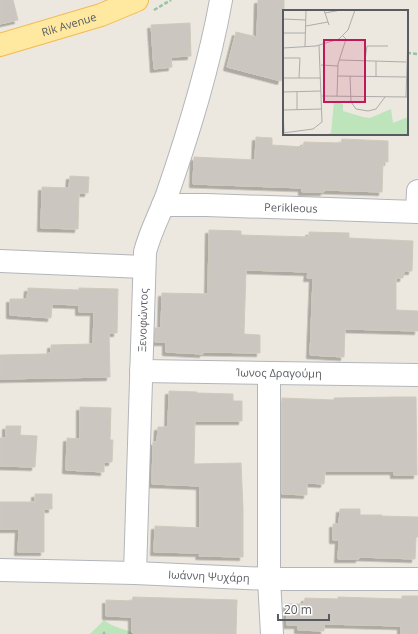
<svg xmlns="http://www.w3.org/2000/svg" width="418" height="634" viewBox="0 0 418 634" font-family="'Open Sans',sans-serif">
	<style>
		.forest { fill: url(#forest-firs) }
		.green { fill: #bde4ba }
		.building { fill: #cbc6c0; stroke: #d0c9bd; filter: url(#shadow) }
		.lines { fill: none; stroke-linecap: round; stroke-linejoin: round }
		.minor-casing { stroke: #b2b6bb; stroke-width: 24 }
		.major-casing { stroke: #f3ba51; stroke-width: 24 }
		.path { stroke: #93c59e; stroke-width: 2.5; stroke-dasharray: 4 2; stroke-linecap: butt }
		.minor { stroke: #fff; stroke-width: 22 }
		.major { stroke: #ffe9a1; stroke-width: 22 }
		.labels { text-anchor: middle; stroke-width: 3.5; stroke-linejoin: round; paint-order: stroke }
		.street-label { font-size: 11px; fill: #585c61; stroke: #fff }
		.inset-road { fill: none; stroke: #adaca9; stroke-width: 1 }
		.view { fill: #c2185b; fill-opacity: 0.15; stroke: #c2185b; stroke-width: 2 }
		.inset-edge { fill: none; stroke: #585c61; stroke-width: 2 }
	</style>
	<defs>
		<pattern id="forest-firs" width="22" height="20" patternUnits="userSpaceOnUse"><rect width="22" height="20" fill="#bde4ba"/><path d="M5 1l3.5 6h-7zM16 11l3.5 6h-7z" fill="#9cbc9b"/></pattern>
		<filter id="shadow"><feDropShadow dx="-3.5" dy="3.5" stdDeviation="0" flood-color="#0004"/></filter>
	</defs>
	<rect width="100%" height="100%" fill="#ece8df"/>
	<!-- forest -->
	<path class="forest" d="M 104,620 L 125,634 L 90,634 Z"/>
	<!-- green -->
	<path class="green" d="M 108,624 L 134,633 L 134,634 L 107,634 Z"/>
	<!-- building -->
	<path class="building" d="M 0,0 L 13,0 L 18,20 L 0,24 Z
		M 258,0 L 284,0 L 284,69 L 281,81 L 227,67 L 236,32 L 257,37 Z
		M 190,23 L 191,56 L 171,57 L 172,67 L 154,69 L 151,25 Z
		M 256,137 L 272,138 L 272,145 L 303,147 L 304,142 L 341,143 L 342,139 L 388,141 L 388,162 L 383,162 L 382,192 L 324,190 L 324,192 L 302,192 L 302,188 L 193,184 L 194,157 L 255,160 Z
		M 70,176 L 89,177 L 88,193 L 79,193 L 78,229 L 41,228 L 42,187 L 69,188 Z
		M 209,230 L 241,231 L 241,235 L 309,237 L 309,232 L 349,233 L 349,238 L 413,241 L 412,271 L 404,271 L 403,278 L 396,278 L 396,310 L 418,311 L 418,331 L 345,329 L 344,357 L 310,355 L 313,278 L 307,278 L 308,272 L 246,270 L 244,334 L 260,335 L 260,353 L 203,352 L 203,354 L 166,352 L 166,342 L 155,342 L 155,328 L 161,328 L 162,293 L 208,294 Z
		M 28,288 L 79,290 L 79,288 L 118,289 L 117,333 L 109,333 L 110,377 L 0,379 L 0,355 L 45,354 L 51,353 L 51,345 L 93,344 L 94,312 L 79,312 L 79,305 L 52,304 L 51,318 L 10,315 L 10,299 L 27,299 Z
		M 169,391 L 197,392 L 197,393 L 233,394 L 233,401 L 242,401 L 242,421 L 195,421 L 194,464 L 241,463 L 243,508 L 243,557 L 199,556 L 200,553 L 154,552 L 155,526 L 200,528 L 200,486 L 152,484 L 153,442 L 157,442 L 158,427 L 168,427 Z
		M 394,397 L 416,397 L 417,475 L 394,475 L 394,471 L 325,471 L 324,484 L 307,483 L 307,495 L 282,494 L 282,398 L 334,400 L 334,398 Z
		M 80,407 L 111,408 L 110,440 L 113,440 L 112,462 L 104,462 L 104,472 L 66,470 L 67,438 L 80,439 Z
		M 6,426 L 21,426 L 20,435 L 37,436 L 35,467 L 0,466 L 0,438 L 6,438 Z
		M 35,494 L 52,494 L 52,509 L 44,509 L 44,552 L 18,552 L 19,529 L 0,529 L 0,502 L 35,502 Z
		M 340,509 L 360,509 L 360,515 L 382,515 L 381,516 L 418,517 L 418,537 L 416,537 L 415,559 L 359,557 L 359,559 L 338,559 L 339,540 L 333,540 L 333,524 L 339,524 Z
		M 402,596 L 418,596 L 418,634 L 401,634 L 401,626 L 324,624 L 324,631 L 298,630 L 298,625 L 287,625 L 287,604 L 304,604 L 305,598 L 338,599 L 338,597 L 402,599 Z
		M 133,597 L 237,600 L 236,634 L 132,633 L 132,617 L 106,616 L 106,600 L 132,601 Z"/>
	<g class="lines">
		<!-- minor casing -->
		<g class="minor-casing">
			<g id="minor">
				<path id="s1" d="M 163,205 L 206,205 L 418,212"/>
				<path d="M 417,212 L 418,191"/>
				<path d="M 0,261 L 144,267"/>
				<path id="s2" d="M 141,371 L 418,375"/>
				<path d="M 269,373 L 269,579 L 272,634"/>
				<path id="s3" d="M 0,570 L 135,573 L 269,579 L 418,579"/>
				<path id="s4" d="M 135,573 L 145,252 C 150,232 160,214 167,195 C 189,131 209,67 221,0"/>
			</g>
		</g>
		<!-- major casing -->
		<g class="major-casing">
			<g id="major">
				<path id="s5" d="M 0,45 L 101,15 L 137,0"/>
			</g>
		</g>
		<!-- path -->
		<path class="path" d="M 154,10 L 171,0
			M 407,53 L 418,54"/>
		<!-- minor -->
		<use href="#minor" class="minor"/>
		<!-- major -->
		<use href="#major" class="major"/>
	</g>
	<g class="labels">
		<!-- street labels -->
		<g class="street-label">
			<text dy="4" stroke="none"><textPath href="#s5" startOffset="72">Rik Avenue</textPath></text>
			<text dy="4" stroke="none"><textPath href="#s1" startOffset="128">Perikleous</textPath></text>
			<text dy="4" stroke="none"><textPath href="#s4" startOffset="253">Ξενοφώντος</textPath></text>
			<text dy="4" stroke="none"><textPath href="#s2" startOffset="138">Ίωνος Δραγούμη</textPath></text>
			<text dy="4" stroke="none"><textPath href="#s3" startOffset="209">Ιωάννη Ψυχάρη</textPath></text>
		</g>
	</g>
	<!-- overview -->
	<g transform="translate(283 10)">
		<rect width="125" height="125" fill="#ece8df"/>
		<path d="M 51,91 L 60,94 L 60,101 L 80,107 L 87,108 L 108,99 L 110,113 L 125,107 L 125,125 L 42,125 L 48,123 Z" fill="#bde4ba"/>
		<path class="inset-road" d="M 41,0 L 46,15M 42,3 L 58,0M 0,9 L 23,10M 23,16 L 45,12M 0,23 L 23,23M 22,37 L 23,0M 0,38 L 33,36 L 56,29 L 65,20 L 72,0M 0,48 L 17,48 L 16,68M 57,50 L 123,52M 82,50 L 84,36 L 105,36M 38,55 L 55,56M 55,66 L 123,67M 67,66 L 68,92 L 73,99 L 85,101 L 93,99 L 102,87M 93,67 L 93,51M 0,68 L 38,68M 0,82 L 38,81M 14,82 L 14,100M 39,86 L 125,87M 54,86 L 55,54 L 63,29 L 60,26M 123,87 L 125,24M 0,100 L 39,99M 0,100 L 1,123M 0,123 L 30,119 L 39,112 L 36,35"/>
		<path class="view" d="M 41,30 L 82,30 L 82,92 L 41,92 Z"/>
		<rect width="125" height="125" class="inset-edge"/>
	</g>
	<!-- scale -->
	<path d="M278 614v6h51v-6" fill="none" stroke="#585c61" stroke-width="2"/>
	<text x="284" y="614" font-size="12" fill="#585c61" stroke="#ffffff" stroke-width="3" paint-order="stroke">20 m</text>
</svg>
